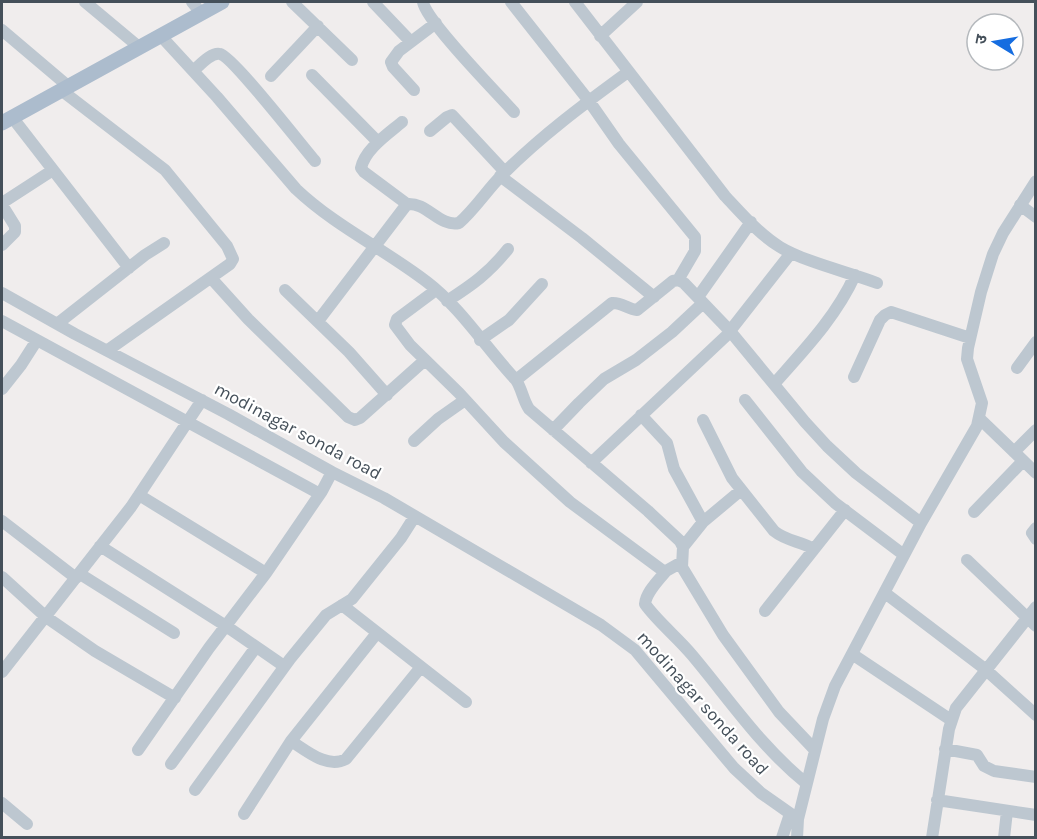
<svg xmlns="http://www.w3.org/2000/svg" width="1037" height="839" viewBox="0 0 1037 839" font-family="Karla,'Noto Sans Devanagari',sans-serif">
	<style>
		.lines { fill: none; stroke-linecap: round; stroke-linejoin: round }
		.minor { stroke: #bdc7d0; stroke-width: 12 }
		.major { stroke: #acbccd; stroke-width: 15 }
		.labels { text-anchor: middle; stroke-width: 4.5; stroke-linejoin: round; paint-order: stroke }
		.street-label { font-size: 18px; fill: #45505a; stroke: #fff }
	</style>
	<rect width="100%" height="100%" fill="#f0eded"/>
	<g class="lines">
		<!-- minor -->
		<path class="minor" d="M 85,2 L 139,47
			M 192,2 L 201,13
			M 292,2 L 352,60
			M 373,2 L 411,42
			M 423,2 C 426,21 497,93 514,112
			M 511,2 L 589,101 L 619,144 L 695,237 L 695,251 L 678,280
			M 575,2 L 725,196 C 742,214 759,234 780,247 C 805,262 848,272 877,283
			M 2,30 L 68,86
			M 160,35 L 217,97 L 296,189 C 335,226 384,249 427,282 C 461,308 486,348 516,380 C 522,389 523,400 529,409 L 648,511 L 680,541 L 683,547 L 682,567 L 723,635 L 779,712 L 815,750
			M 600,36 L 637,2
			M 193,71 C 199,66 211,52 220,54 C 232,56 302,146 315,161
			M 312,75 L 378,142
			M 271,76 L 318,26
			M 61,90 L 165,170 L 227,246 L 233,259 L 230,264 L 108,350
			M 414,90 L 393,67 L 391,62 L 399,51 L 436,23
			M 12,117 L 129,268
			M 402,122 C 388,134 365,149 361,168 L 364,172 L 407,204
			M 430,131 L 447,117 L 452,115 L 505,172
			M 500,176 L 582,238 L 654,297
			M 2,203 L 53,170
			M 2,205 L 15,226 L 15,232 L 2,245
			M 1020,205 L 1036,217
			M 211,278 L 248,319 L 348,417 L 355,420 L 360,418 L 425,360
			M 285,290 L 349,352 L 387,395
			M 436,290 L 397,319 L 395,325 L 410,345 L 459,393 L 504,442 L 570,502 L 662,570 L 666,571 L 682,562
			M 2,293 L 75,334 L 228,414 L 332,472 L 384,498 L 601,625 L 635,650 L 734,768 L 761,793 L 798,819 L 823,719 L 835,686 L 921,523 L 977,426 L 982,403 L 967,359 L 968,348 L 981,292 L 993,254 L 1003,233 L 1036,181
			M 698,297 L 751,222
			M 447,301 C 472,285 489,273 508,249
			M 2,321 L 320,494
			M 318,321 L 407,204 C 427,202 439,227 459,223 C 475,209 487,190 502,175 C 541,136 584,104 628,72
			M 57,324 L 145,255 L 164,243
			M 480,340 L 509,320 L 542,284
			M 1017,368 L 1036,342
			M 854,377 L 880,320 L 885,315 L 891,312 L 970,338
			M 516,380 L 612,303 C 621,302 628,309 637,310 L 673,281 L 678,280 L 684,283 L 730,331 L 805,422 L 827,446 L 856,473 L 921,523
			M 774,384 C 804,350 836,317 855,275
			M 2,389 L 21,365 L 37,340
			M 745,400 L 802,472 L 835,503 L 904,555
			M 641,415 L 667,443 L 674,469 L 703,522
			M 979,418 L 1036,473
			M 703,420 L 732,478 L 774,531 C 786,541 800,541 814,549
			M 553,430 L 579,403 L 604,379 L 636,360 L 672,332 L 703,303
			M 414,441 L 438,419 L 465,400
			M 1014,452 L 1036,430
			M 591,463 L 726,336 L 791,253
			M 139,495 L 266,573
			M 974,512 L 1023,461
			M 2,521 L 76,578
			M 1036,528 L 1032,533 L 1036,539
			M 100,546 L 226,626 L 284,666
			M 683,547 L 703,522 L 740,491
			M 967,560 L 1036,626
			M 666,571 C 659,580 646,592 645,604 C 657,621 678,638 692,655 C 729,699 761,747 806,783
			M 80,574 L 174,633
			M 2,577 L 46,617 L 95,651 L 175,698
			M 885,593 L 985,669 L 1036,715
			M 342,605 L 466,702
			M 765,611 L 845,510
			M 852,654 L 951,720
			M 2,672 L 131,507 L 202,400
			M 291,741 C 307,751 327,769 346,759 L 421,667
			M 945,749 L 977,755 L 984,766 L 994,771 L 1036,777
			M 138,750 L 209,648 L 266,573 L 322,491 L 332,472
			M 171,764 L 256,647
			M 195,790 L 290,659 L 326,615 L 352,599 L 401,538 L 415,516
			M 937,800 L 1036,815
			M 2,803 L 27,824
			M 244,814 L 291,741 L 377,633
			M 782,838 L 790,814
			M 797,838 L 798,819
			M 932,838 L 949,729 L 956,708 L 1036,607
			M 1004,838 L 1007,811"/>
		<!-- major -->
		<path class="major" d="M 2,123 L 222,2"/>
	</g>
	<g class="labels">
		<!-- street labels -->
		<g class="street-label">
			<text transform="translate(298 431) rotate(28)" y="6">modinagar sonda road</text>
			<text transform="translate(703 703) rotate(48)" y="6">modinagar sonda road</text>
		</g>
	</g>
	<!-- border -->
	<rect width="1037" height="839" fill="none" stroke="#45505a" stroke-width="6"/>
	<!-- north arrow -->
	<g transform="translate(995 42) rotate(281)"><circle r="28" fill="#ffffff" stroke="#b5b9bd" stroke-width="1.5"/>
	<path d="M0-4.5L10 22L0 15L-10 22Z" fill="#166de0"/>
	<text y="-9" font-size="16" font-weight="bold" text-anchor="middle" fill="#45505a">उ</text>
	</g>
</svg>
